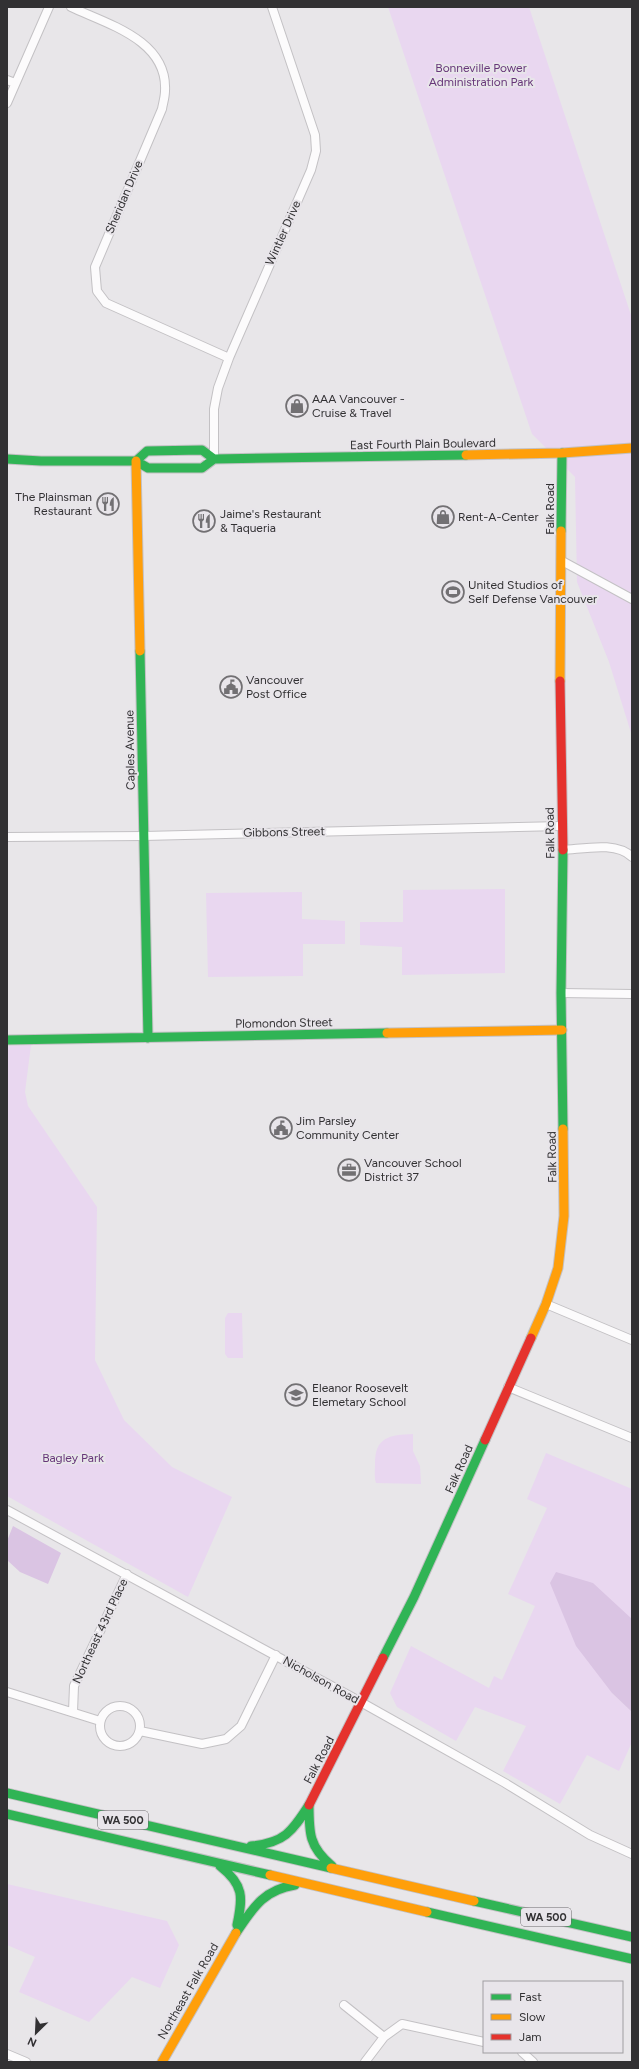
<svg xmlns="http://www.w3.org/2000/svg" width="639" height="2069" viewBox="0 0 639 2069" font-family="Figtree,sans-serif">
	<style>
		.green { fill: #e9d7f0 }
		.forest { fill: #dac4e3 }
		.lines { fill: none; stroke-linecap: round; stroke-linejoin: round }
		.street-casing { stroke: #c3c1c4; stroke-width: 10 }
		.fast-casing { stroke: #c3c1c4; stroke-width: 11 }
		.slow-casing { stroke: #c3c1c4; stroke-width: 11 }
		.jam-casing { stroke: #c3c1c4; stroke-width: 11 }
		.street { stroke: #fcfbfc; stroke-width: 8 }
		.fast { stroke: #30b455; stroke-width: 9 }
		.slow { stroke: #ff9f0a; stroke-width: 9 }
		.jam { stroke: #e5322d; stroke-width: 9 }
		.labels { text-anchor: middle; stroke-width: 4; stroke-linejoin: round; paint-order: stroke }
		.shield { fill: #e8e5ea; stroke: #69676a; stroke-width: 1 }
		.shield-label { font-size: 11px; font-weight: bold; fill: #323133 }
		.park-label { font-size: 12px; fill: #673779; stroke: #e8e5ea }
		.street-label { font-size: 12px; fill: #323133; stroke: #e8e5ea }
		.poi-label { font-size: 12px; fill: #323133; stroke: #e8e5ea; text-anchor: start }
	</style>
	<rect width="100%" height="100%" fill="#e8e6e9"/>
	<!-- green -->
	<path class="green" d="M 388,7 L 529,7 L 632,318 L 632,736 L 609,662 L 577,582 L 575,477 L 532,434 Z
		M 505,889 L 505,973 L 402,975 L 402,947 L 360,945 L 360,922 L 403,922 L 403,890 Z
		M 302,892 L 302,919 L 345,921 L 345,944 L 303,944 L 303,976 L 208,977 L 206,893 Z
		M 31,1045 L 25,1092 L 28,1106 L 97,1207 L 95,1360 L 124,1420 L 172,1467 L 232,1497 L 188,1597 L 7,1496 L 7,1046 Z
		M 228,1313 L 242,1313 L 243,1358 L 228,1358 L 225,1354 L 225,1318 Z
		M 413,1434 L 413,1451 L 420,1466 L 421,1484 L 376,1483 C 374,1477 375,1470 375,1464 C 375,1437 389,1435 413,1434 Z
		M 546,1453 L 632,1489 L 632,1619 L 628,1616 L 612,1693 L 632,1712 L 632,1742 L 619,1771 L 587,1755 L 560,1804 L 503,1771 L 526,1726 L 475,1707 L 456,1741 L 397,1707 L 390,1693 L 411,1646 L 489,1688 L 494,1676 L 502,1680 L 535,1606 L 508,1594 L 547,1508 L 527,1499 Z
		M 7,1884 L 167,1921 L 179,1945 L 160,1988 L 132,1977 L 89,2022 L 19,1992 L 35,1957 L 7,1945 Z"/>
	<!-- forest -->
	<path class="forest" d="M 13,1526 L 61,1553 L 48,1584 L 20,1572 L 7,1560 L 7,1541 Z
		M 556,1572 L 593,1583 L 632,1619 L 632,1712 L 612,1693 L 576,1646 L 550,1583 Z"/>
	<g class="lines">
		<!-- street casing -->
		<g class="street-casing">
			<path id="street" d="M 71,7 C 107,24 168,40 165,91 C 165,97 163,103 162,109 L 95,267 L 97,291 L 106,303 L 229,358
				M 7,80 L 15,83
				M 7,103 L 49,7
				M 214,459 L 214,409 L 218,388 L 229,358 L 311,170 L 316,151 L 315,135 L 272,7
				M 562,561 L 632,599
				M 7,837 L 144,836 L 561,826
				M 563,850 C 583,849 616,841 632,857
				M 561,993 L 632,994
				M 546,1304 L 632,1340
				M 508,1387 L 632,1438
				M 7,1510 L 350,1696 L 505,1783 L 590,1835 L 632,1854
				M 7,1692 L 100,1721
				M100 1726a20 20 0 1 1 40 0a20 20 0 1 1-40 0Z
				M 73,1712 L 74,1686 L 127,1574
				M 140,1731 L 202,1744 L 226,1739 L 241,1726 L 276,1655
				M 344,2005 L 384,2037
				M 522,2052 L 533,2062
				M 7,2054 L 26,2062
				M 365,2062 L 384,2037 L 402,2024 L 484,2042"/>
		</g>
		<!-- fast casing -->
		<g class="fast-casing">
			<path id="fast" d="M 7,459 L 41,461 L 136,461 L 148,468 L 202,468 L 214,459 L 466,455
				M 136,461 L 147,451 L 202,450 L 214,459
				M 561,531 L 562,453
				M 140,651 L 148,1038
				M 7,1040 L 387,1033
				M 563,1129 L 561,993 L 563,850
				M 383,1658 L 414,1597 L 485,1440
				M 7,1793 L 331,1868
				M 309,1805 C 309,1833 309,1847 332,1866
				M 7,1814 L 270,1875
				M 251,1846 C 284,1843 292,1832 309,1805
				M 220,1866 C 244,1885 243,1897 237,1925
				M 474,1901 L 632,1937
				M 427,1912 L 632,1959
				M 236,1933 C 253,1908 263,1890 295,1885"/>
		</g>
		<!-- slow casing -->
		<g class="slow-casing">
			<path id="slow" d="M 466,455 L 562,453 L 632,448
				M 136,461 L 140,651
				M 560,681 L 561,531
				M 387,1033 L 562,1030
				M 531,1338 L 546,1304 L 558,1268 L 564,1216 L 563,1129
				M 331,1868 L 474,1901
				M 270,1875 L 427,1912
				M 162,2062 L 236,1933"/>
		</g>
		<!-- jam casing -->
		<g class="jam-casing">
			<path id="jam" d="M 560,681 L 563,850
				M 485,1440 L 531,1338
				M 309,1805 L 383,1658"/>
		</g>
		<!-- street -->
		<use href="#street" class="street"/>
		<!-- fast -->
		<use href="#fast" class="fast"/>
		<!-- slow -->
		<use href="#slow" class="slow"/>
		<!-- jam -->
		<use href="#jam" class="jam"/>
	</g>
	<!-- icons -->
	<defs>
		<g id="shop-ring" transform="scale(1.15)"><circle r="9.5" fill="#e8e5ea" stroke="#727073" stroke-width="1.5"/><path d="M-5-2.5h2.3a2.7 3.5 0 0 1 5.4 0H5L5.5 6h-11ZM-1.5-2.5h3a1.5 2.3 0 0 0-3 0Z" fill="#727073"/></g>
		<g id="restaurant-ring" transform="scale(1.15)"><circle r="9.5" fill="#e8e5ea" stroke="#727073" stroke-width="1.5"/><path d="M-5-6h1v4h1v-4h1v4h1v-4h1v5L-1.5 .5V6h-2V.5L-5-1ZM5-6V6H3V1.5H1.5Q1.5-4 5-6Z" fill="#727073"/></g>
		<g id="stadium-ring" transform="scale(1.15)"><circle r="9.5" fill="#e8e5ea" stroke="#727073" stroke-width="1.5"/><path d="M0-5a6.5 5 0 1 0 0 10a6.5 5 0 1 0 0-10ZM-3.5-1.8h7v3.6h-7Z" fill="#727073"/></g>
		<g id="civic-ring" transform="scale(1.15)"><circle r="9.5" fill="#e8e5ea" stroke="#727073" stroke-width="1.5"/><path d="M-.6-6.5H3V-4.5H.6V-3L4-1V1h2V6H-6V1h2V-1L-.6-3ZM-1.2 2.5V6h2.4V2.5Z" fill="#727073"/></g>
		<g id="office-ring" transform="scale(1.15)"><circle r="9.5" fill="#e8e5ea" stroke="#727073" stroke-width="1.5"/><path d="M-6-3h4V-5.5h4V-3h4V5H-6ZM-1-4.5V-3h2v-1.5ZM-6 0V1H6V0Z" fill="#727073"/></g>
		<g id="school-ring" transform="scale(1.15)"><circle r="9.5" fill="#e8e5ea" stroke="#727073" stroke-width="1.5"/><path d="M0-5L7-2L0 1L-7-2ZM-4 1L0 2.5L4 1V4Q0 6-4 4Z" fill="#727073"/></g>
	</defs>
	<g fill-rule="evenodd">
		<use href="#shop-ring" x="297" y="406"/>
		<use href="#restaurant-ring" x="108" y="504"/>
		<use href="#shop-ring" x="443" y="517"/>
		<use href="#restaurant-ring" x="204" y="521"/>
		<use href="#stadium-ring" x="453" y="592"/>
		<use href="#civic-ring" x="231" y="687"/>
		<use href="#civic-ring" x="281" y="1128"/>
		<use href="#office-ring" x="349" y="1170"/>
		<use href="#school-ring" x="296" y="1395"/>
	</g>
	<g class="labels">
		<!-- shield labels -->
		<g class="shield">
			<rect x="98" y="1811" width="50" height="18" rx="3"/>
			<rect x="521" y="1908" width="50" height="18" rx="3"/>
		</g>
		<g class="shield-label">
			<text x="123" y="1824">WA 500</text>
			<text x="546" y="1921">WA 500</text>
		</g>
		<!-- park labels -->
		<g class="park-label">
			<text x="481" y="72">Bonneville Power<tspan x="481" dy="14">Administration Park</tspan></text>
			<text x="73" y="1462">Bagley Park</text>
		</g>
		<!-- street labels -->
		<g class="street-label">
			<text transform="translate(124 197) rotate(-67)" y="4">Sheridan Drive</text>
			<text transform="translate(283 233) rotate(-66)" y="4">Wintler Drive</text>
			<text transform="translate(423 444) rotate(-1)" y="4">East Fourth Plain Boulevard</text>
			<text transform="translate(550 509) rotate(-90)" y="4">Falk Road</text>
			<text transform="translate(130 750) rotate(-91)" y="4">Caples Avenue</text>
			<text transform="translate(284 832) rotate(-1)" y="4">Gibbons Street</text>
			<text transform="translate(550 833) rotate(-91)" y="4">Falk Road</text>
			<text transform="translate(284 1023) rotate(-1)" y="4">Plomondon Street</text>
			<text transform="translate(552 1157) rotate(-91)" y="4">Falk Road</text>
			<text transform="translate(459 1469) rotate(-66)" y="4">Falk Road</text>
			<text transform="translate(100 1631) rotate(-65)" y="4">Northeast 43rd Place</text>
			<text transform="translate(321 1680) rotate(29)" y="4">Nicholson Road</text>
			<text transform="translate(319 1760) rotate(-62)" y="4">Falk Road</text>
			<text transform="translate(188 1991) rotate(-60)" y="4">Northeast Falk Road</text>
		</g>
		<!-- poi labels -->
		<g class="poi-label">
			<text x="312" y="403">AAA Vancouver -<tspan x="312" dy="14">Cruise &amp; Travel</tspan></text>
			<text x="92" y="501" text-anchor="end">The Plainsman<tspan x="92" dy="14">Restaurant</tspan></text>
			<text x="220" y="518">Jaime's Restaurant<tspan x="220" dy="14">&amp; Taqueria</tspan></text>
			<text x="458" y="521">Rent-A-Center</text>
			<text x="468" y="589">United Studios of<tspan x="468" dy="14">Self Defense Vancouver</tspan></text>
			<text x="246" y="684">Vancouver<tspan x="246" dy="14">Post Office</tspan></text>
			<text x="296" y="1125">Jim Parsley<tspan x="296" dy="14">Community Center</tspan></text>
			<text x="364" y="1167">Vancouver School<tspan x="364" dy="14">District 37</tspan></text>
			<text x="312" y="1392">Eleanor Roosevelt<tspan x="312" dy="14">Elemetary School</tspan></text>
		</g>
	</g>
	<!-- border -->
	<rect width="639" height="2069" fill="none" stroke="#323133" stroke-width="16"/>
	<!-- legend -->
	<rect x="483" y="1981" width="140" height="72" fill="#e8e5ea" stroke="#9f9da1"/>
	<rect x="491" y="1994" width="20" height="6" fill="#30b455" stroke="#9f9da1"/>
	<text x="519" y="2001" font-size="12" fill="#323133">Fast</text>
	<rect x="491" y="2014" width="20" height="6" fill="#ff9f0a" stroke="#9f9da1"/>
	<text x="519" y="2021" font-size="12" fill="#323133">Slow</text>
	<rect x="491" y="2034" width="20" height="6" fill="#e5322d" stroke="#9f9da1"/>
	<text x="519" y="2041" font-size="12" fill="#323133">Jam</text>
	<!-- north arrow -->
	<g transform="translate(36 2033) rotate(204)" stroke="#e8e5ea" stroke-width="3" paint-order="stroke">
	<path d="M0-3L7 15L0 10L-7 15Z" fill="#323133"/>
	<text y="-6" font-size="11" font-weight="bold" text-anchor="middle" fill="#323133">N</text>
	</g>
</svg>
